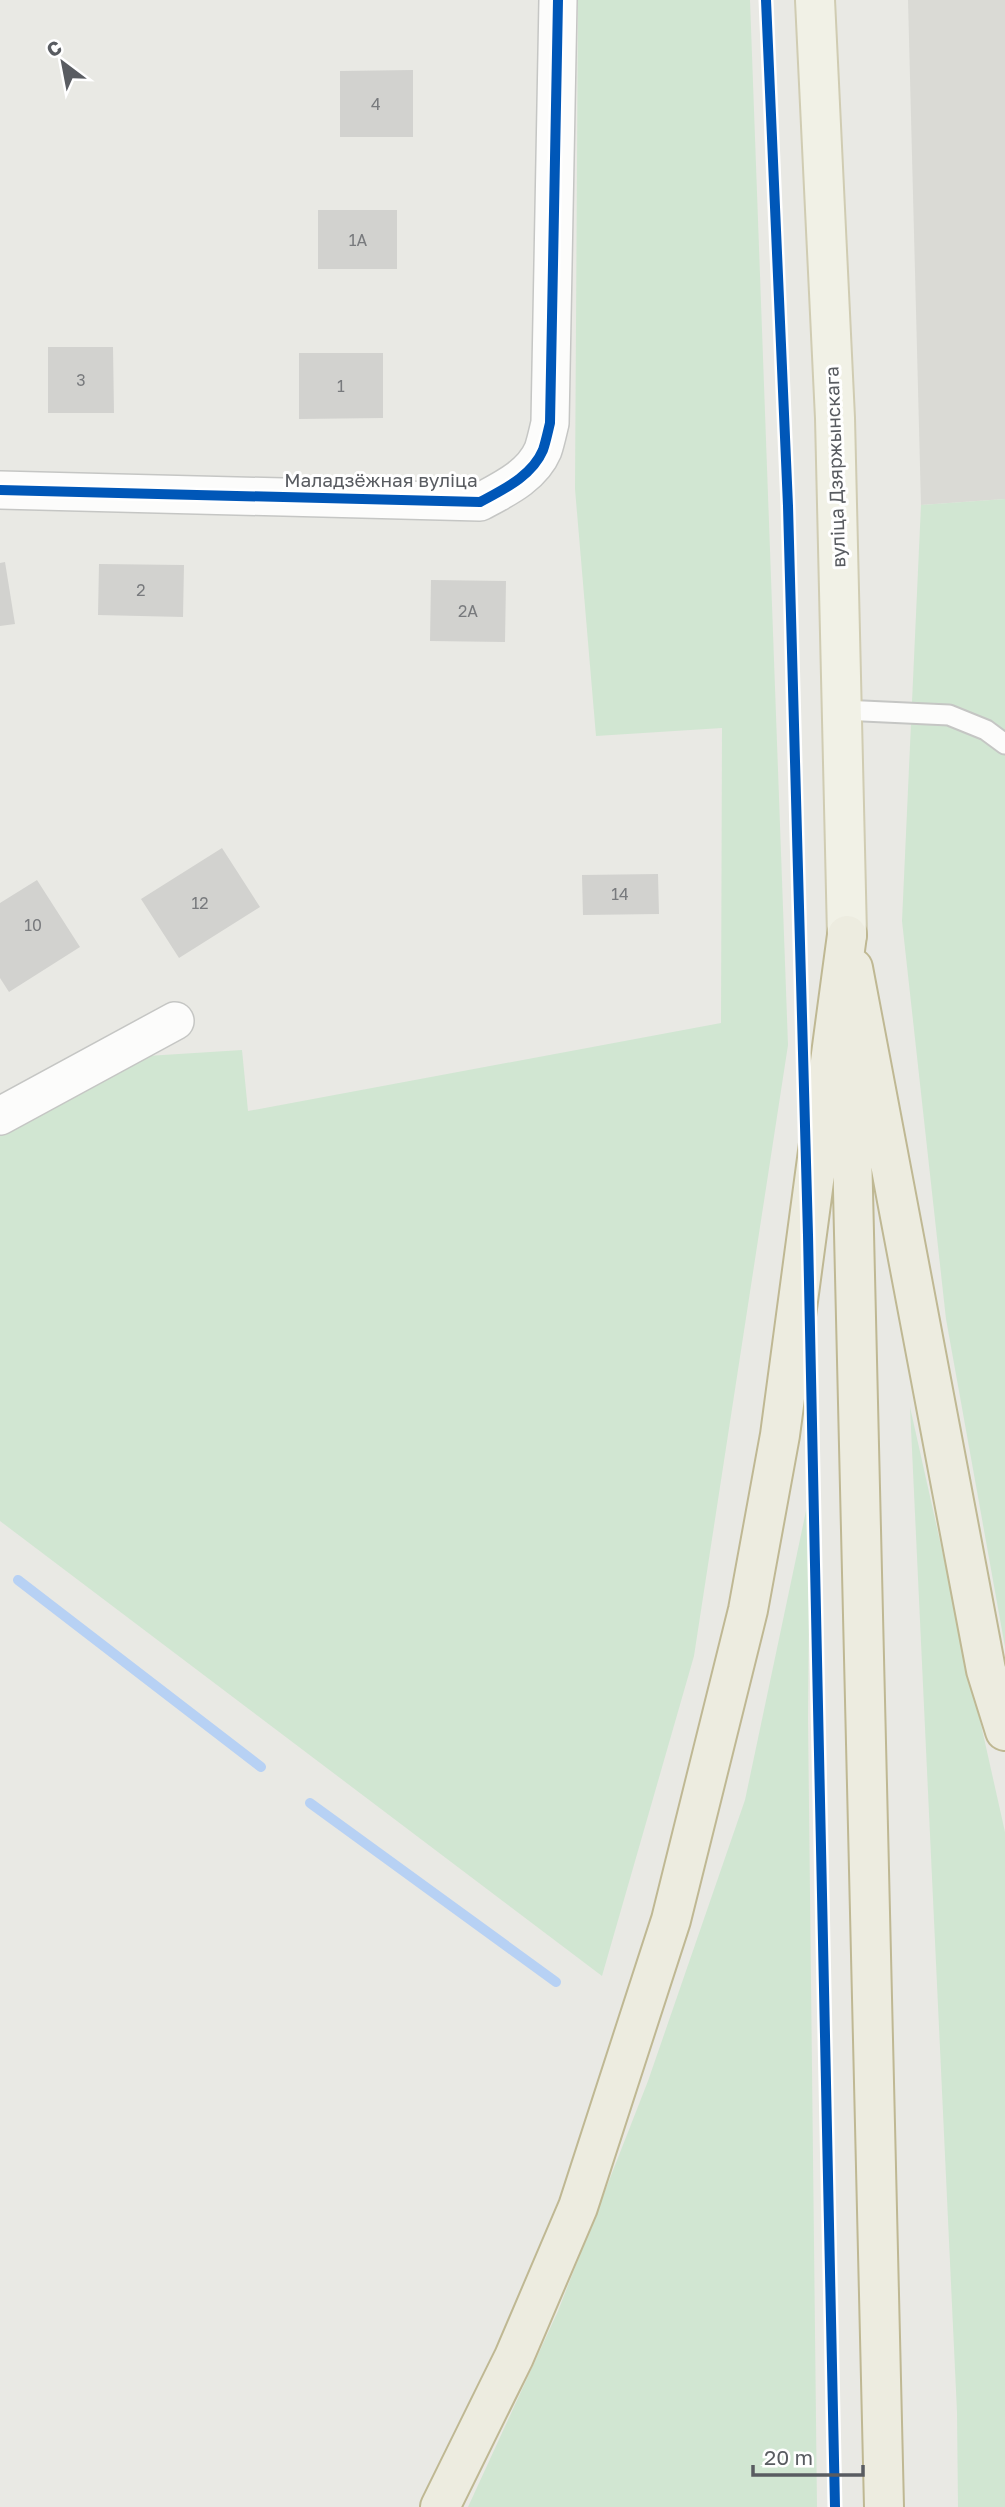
<svg xmlns="http://www.w3.org/2000/svg" width="1005" height="2507" viewBox="0 0 1005 2507" font-family="'Golos Text',sans-serif">
	<style>
		.industrial { fill: #dadad5 }
		.green { fill: #d1e6d2 }
		.lines { fill: none; stroke-linecap: round; stroke-linejoin: round }
		.stream { stroke: #b7d1f4; stroke-width: 10 }
		.building { fill: #d2d2cf }
		.lane-casing { stroke: #c5c6c4; stroke-width: 23 }
		.street-casing { stroke: #c5c6c4; stroke-width: 40 }
		.primary-casing { stroke: #d0ccb2; stroke-width: 42 }
		.highway-casing { stroke: #bfb893; stroke-width: 42 }
		.lane { stroke: #fcfcfb; stroke-width: 19 }
		.street { stroke: #fcfcfb; stroke-width: 37 }
		.primary { stroke: #f1f1e6; stroke-width: 38 }
		.highway { stroke: #edece0; stroke-width: 38 }
		.cycleway-casing { stroke: #fff; stroke-width: 15 }
		.cycleway { stroke: #0057b8; stroke-width: 10 }
		.labels { text-anchor: middle; stroke-width: 6; stroke-linejoin: round; paint-order: stroke }
		.number-label { font-size: 16px; fill: #787a7d }
		.street-label { font-size: 19px; fill: #595c61; stroke: #fff }
	</style>
	<rect width="100%" height="100%" fill="#e9e9e4"/>
	<!-- industrial -->
	<path class="industrial" d="M 908,0 L 1005,0 L 1005,499 L 921,505 Z"/>
	<!-- green -->
	<path class="green" d="M 578,0 L 750,0 L 788,1045 L 694,1656 L 602,1976 L 0,1521 L 0,1132 L 147,1056 L 242,1050 L 248,1111 L 721,1023 L 722,728 L 596,736 L 575,489 Z
		M 1005,499 L 1005,1647 L 946,1319 L 902,921 L 921,505 Z
		M 910,1407 L 1005,1832 L 1005,2507 L 958,2507 L 957,2412 Z
		M 810,1492 L 808,1718 L 817,2507 L 468,2507 L 558,2311 L 648,2081 L 745,1800 Z"/>
	<g class="lines">
		<!-- stream -->
		<path class="stream" d="M 18,1580 L 261,1767
			M 310,1803 L 556,1982"/>
	</g>
	<!-- building -->
	<path class="building" d="M 413,70 L 413,137 L 340,137 L 340,71 Z
		M 318,210 L 397,210 L 397,269 L 318,269 Z
		M 48,347 L 113,347 L 114,413 L 48,413 Z
		M 299,353 L 383,353 L 383,418 L 299,419 Z
		M 5,562 L 15,624 L 0,626 L 0,563 Z
		M 99,564 L 184,565 L 183,617 L 98,615 Z
		M 431,580 L 506,581 L 505,642 L 430,641 Z
		M 222,848 L 260,907 L 179,958 L 141,899 Z
		M 658,874 L 659,914 L 583,915 L 582,875 Z
		M 37,880 L 80,947 L 9,992 L 0,978 L 0,903 Z"/>
	<g class="lines">
		<!-- lane casing -->
		<g class="lane-casing">
			<path id="lane" d="M 842,710 L 949,715 L 986,730 L 1005,744"/>
		</g>
		<!-- street casing -->
		<g class="street-casing">
			<path id="street" d="M 0,490 L 480,502 C 504,489 532,476 543,450 C 546,441 548,431 550,423 L 558,0
				M 0,1116 L 175,1021"/>
		</g>
		<!-- primary casing -->
		<g class="primary-casing">
			<path id="primary" d="M 815,0 L 835,418 L 847,935"/>
		</g>
		<!-- highway casing -->
		<g class="highway-casing">
			<path id="highway" d="M 853,968 L 986,1670 L 1005,1731
				M 850,1063 L 884,2507
				M 440,2507 L 514,2357 L 578,2207 L 671,1920 L 748,1610 L 780,1435 L 847,935"/>
		</g>
		<!-- lane -->
		<use href="#lane" class="lane"/>
		<!-- street -->
		<use href="#street" class="street"/>
		<!-- primary -->
		<use href="#primary" class="primary"/>
		<!-- highway -->
		<use href="#highway" class="highway"/>
		<!-- cycleway casing -->
		<g class="cycleway-casing">
			<path id="cycleway" d="M 766,0 L 788,506 L 808,1235 L 835,2507
				M 0,490 L 480,502 C 504,489 532,476 543,450 C 546,441 548,431 550,423 L 558,0"/>
		</g>
		<!-- cycleway -->
		<use href="#cycleway" class="cycleway"/>
	</g>
	<g class="labels">
		<!-- number labels -->
		<g class="number-label">
			<text x="376" y="110">4</text>
			<text x="358" y="246">1А</text>
			<text x="81" y="386">3</text>
			<text x="341" y="392">1</text>
			<text x="141" y="596">2</text>
			<text x="468" y="617">2А</text>
			<text x="620" y="900">14</text>
			<text x="200" y="909">12</text>
			<text x="33" y="931">10</text>
		</g>
		<!-- street labels -->
		<g class="street-label">
			<text transform="translate(835 467) rotate(-92)" y="7">вуліца Дзяржынскага</text>
			<text x="381" y="487">Маладзёжная вуліца</text>
		</g>
	</g>
	<!-- north arrow -->
	<g transform="translate(63 63) rotate(328)" stroke="#ffffff" stroke-width="5" paint-order="stroke">
	<path d="M0-5L12 26L0 18L-12 26Z" fill="#595c61"/>
	<text y="-10" font-size="19" font-weight="bold" text-anchor="middle" fill="#595c61">С</text>
	</g>
	<!-- scale -->
	<path d="M753 2465v10h110v-10" fill="none" stroke="#595c61" stroke-width="3.5"/>
	<text x="764" y="2465" font-size="21" fill="#595c61" stroke="#ffffff" stroke-width="5" paint-order="stroke">20 m</text>
</svg>
